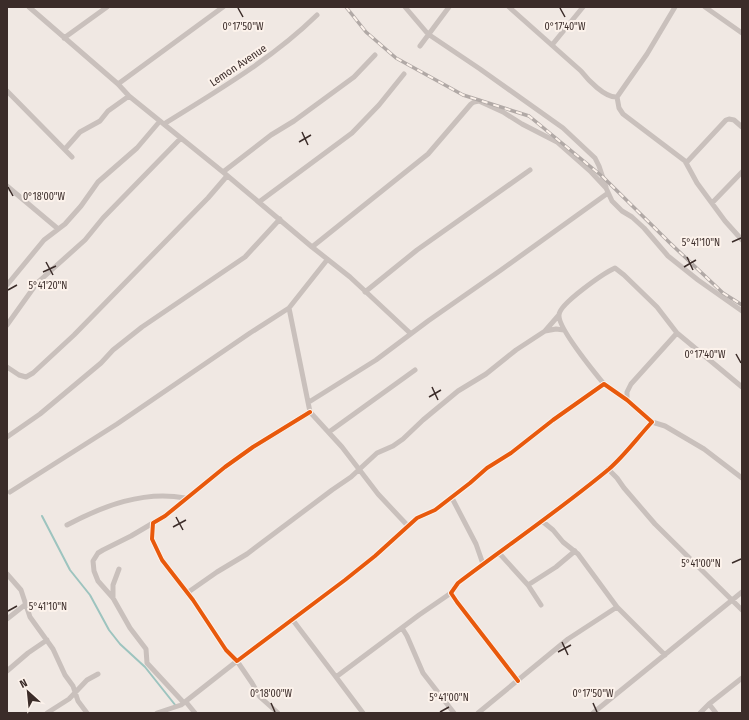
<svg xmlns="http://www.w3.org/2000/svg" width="749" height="720" viewBox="0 0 749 720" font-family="'Fira Sans Condensed',sans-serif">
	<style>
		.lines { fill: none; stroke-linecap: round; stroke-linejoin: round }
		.stream { stroke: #9dc4bf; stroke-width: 2 }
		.minor { stroke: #c9c0bc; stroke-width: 5 }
		.rail-casing { stroke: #b1a9a6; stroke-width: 3.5 }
		.rail { stroke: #fcf2eb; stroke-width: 2; stroke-dasharray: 6; stroke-linecap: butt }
		.cycleway-casing { stroke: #fcf2eb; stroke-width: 6 }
		.cycleway { stroke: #e8590c; stroke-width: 4 }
		.ticks { fill: none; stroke: #3b2c29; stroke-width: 1.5 }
		.labels { text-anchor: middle; stroke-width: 4; stroke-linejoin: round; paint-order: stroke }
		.street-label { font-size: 11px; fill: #3b2c29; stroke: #fcf2eb }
		.ticks-label { font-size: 10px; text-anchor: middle; fill: #3b2c29; stroke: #fcf2eb; stroke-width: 4; stroke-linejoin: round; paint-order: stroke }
	</style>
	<rect width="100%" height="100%" fill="#f0e8e3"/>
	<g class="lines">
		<!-- stream -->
		<path class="stream" d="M 42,516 L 70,570 L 90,595 L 109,630 L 120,644 L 145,667 L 176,706"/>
		<!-- minor -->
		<path class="minor" d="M 29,7 L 118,84 L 129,96 L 223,172 L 312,247 L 350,277 L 410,333
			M 405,7 L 428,34 L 480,69 L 563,128 L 595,158 L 599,166 L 606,187
			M 509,7 L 581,71 C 588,80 605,98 617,97 L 619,108 L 623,114 L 685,161 L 697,183 L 725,221 L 742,240
			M 705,7 L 742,33
			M 64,38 L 107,7
			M 552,45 L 583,7
			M 420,46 L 449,7
			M 118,84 L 223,7
			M 7,91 L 72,157
			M 617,97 L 647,54 L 675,7
			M 164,124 C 217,91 272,59 317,15
			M 65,149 L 80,132 L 100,121 L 108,111 L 129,96
			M 686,163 L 726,120 L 729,119 L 734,120 L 742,127
			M 223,172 L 271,135 L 294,121 L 354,77 L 375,55
			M 7,186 L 57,228
			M 259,202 L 352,133 L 379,105 L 404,74
			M 712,203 L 742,172
			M 312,247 L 428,154 L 471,104 L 474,102 L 479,101 L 503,112 L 522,124 L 557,142 L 591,172 L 606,188 L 612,201 L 622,211 L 632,217 L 644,228 L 668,256 L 698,280 L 742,311
			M 327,260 L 289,308 L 310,412 L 342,447 L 378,494 L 408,526
			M 7,285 L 44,240 L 65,224 L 81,206 L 98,182 L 137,148 L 160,121
			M 365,292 L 417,250 L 530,170
			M 7,325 L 37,283 L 85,240 L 103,218 L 181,138
			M 545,331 L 558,316
			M 7,367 L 19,375 L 26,377 L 33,373 L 74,335 L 208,198 L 227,176
			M 604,384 C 595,373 558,328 559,315 C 559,304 604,273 615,268 L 624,275 L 657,307 L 677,333 L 742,387
			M 627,400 L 627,392 L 631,384 L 677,333
			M 309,402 L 376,360 L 428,321 L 501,270 L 608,193
			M 310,412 L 253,447 L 225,467 L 165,516 L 153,523 L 152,539 L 162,560 L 193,600 L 226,650 L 237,661 L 345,580 L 375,556 L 417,518 L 435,510 L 470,483 L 487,468 L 511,453 L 553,420 L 604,384 L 627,400 L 652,422 C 638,437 625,455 609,469 C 561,509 508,545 458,583 L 451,593 L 457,602 L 518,681
			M 652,422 L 665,426 L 704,449 L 742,478
			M 329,432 L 415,370
			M 7,437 L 40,414 L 101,363 L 113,350 L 142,327 L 245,257 L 280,219
			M 608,469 L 617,478 L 624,488 L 655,524 L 742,610
			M 10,492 L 117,424 L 250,333 L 289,308
			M 452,498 L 476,544 L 483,564
			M 542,521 L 553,530 L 563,542 L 578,554 L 617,607 L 665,655
			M 153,523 L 131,536 L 103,550 L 98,553 L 93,561 L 94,571 L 98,581 L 113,598 L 130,628 L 146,649 L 147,663 L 184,703
			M 67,525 C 103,506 144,490 185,498
			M 499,553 L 528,585 L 541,605
			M 7,574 L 21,590 L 30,617 L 53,649 L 65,675 L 73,686 L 78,701 L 87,713
			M 528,585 L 556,567 L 575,551
			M 187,593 L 217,572 L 247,554 L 332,490 L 351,477 L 377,453 L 393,446 L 403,439 L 423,420 L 458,391 L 486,374 L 516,350 L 545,331 L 556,329 L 564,330
			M 113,598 L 113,585 L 119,569
			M 7,619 L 26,604
			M 292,619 L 336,677
			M 402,628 L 407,636 L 423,673 L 454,713
			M 7,671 L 28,653 L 47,640
			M 186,702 L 195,713
			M 709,704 L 716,713
			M 47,713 L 69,699 L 87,680 L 98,674
			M 157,713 L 181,705 L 237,661 L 252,683 L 260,697 L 278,713
			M 363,713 L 336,677 L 419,615 L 451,593
			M 478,713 L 568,639 L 617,607
			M 593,713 L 742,592
			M 700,713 L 709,704 L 742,678"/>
		<!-- rail casing -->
		<g class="rail-casing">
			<path id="rail" d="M 346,7 L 366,32 L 396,58 L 463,95 L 529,116 L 603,177 L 670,243 L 723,293 L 742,305"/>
		</g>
		<!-- rail -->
		<use href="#rail" class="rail"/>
		<!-- cycleway casing -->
		<g class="cycleway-casing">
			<path id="cycleway" d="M 310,412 L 253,447 L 225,467 L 165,516 L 153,523 L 152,539 L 162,560 L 193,600 L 226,650 L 237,661 L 345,580 L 375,556 L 417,518 L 435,510 L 470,483 L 487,468 L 511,453 L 553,420 L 604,384 L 627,400 L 652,422 C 638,437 625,455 609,469 C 561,509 508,545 458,583 L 451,593 L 457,602 L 518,681"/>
		</g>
		<!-- cycleway -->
		<use href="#cycleway" class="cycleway"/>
	</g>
	<!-- ticks -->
	<path class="ticks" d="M 238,8 L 243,17M 560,8 L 565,17M 302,132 L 308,145M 299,142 L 311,135M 8,187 L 13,196M 732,242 L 741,238M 687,257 L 693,270M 46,262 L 53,275M 684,267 L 696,260M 43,272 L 56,266M 8,290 L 17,285M 736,354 L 741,363M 432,387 L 438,400M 429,397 L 441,390M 176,517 L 183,530M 173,527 L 186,520M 732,563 L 741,559M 8,611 L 17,606M 562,642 L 568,655M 558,652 L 571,645M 271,703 L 275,712M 593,703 L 597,712M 440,712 L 449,707"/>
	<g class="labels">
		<!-- street labels -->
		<g class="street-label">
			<text transform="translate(238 65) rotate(-34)" y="4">Lemon Avenue</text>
		</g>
	</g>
	<g class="ticks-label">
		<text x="243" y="30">0°17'50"W</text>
		<text x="565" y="30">0°17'40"W</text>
		<text x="44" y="200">0°18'00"W</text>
		<text x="701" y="246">5°41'10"N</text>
		<text x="48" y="289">5°41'20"N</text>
		<text x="705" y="358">0°17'40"W</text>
		<text x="701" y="567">5°41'00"N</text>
		<text x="48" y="610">5°41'10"N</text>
		<text x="271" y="697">0°18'00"W</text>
		<text x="593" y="697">0°17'50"W</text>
		<text x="449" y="701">5°41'00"N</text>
	</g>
	<!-- border -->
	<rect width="749" height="720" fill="none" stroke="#3b2c29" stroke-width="16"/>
	<!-- north arrow -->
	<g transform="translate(28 692) rotate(333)" stroke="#fcf2eb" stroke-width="3" paint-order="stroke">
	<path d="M0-3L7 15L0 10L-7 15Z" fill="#3b2c29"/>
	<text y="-6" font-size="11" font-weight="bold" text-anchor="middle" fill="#3b2c29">N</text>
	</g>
</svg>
